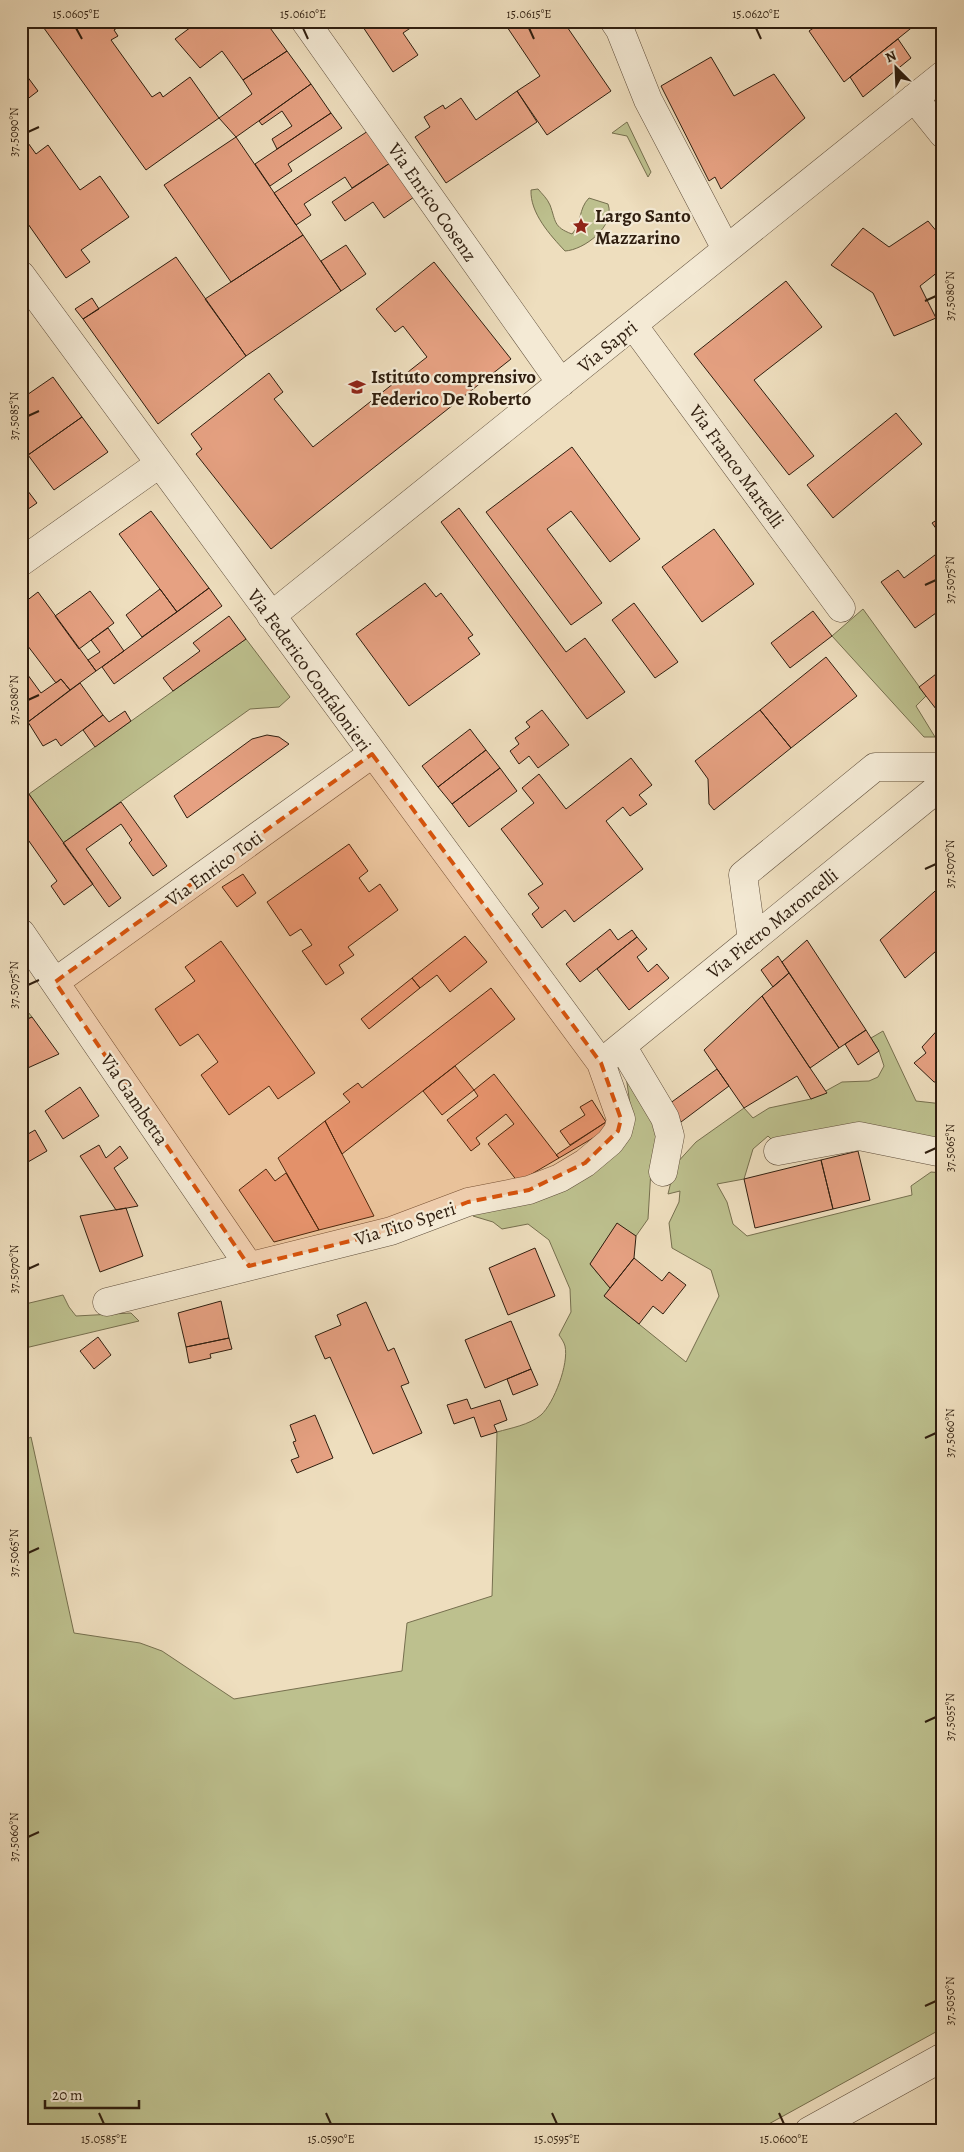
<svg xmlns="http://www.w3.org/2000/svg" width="964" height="2152" viewBox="0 0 964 2152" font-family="Alegreya,serif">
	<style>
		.green { fill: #bdc08e; stroke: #766f4e }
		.building { fill: #e6a182; stroke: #2f1e0f }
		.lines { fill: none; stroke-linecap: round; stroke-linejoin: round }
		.street-casing { stroke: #5f4e3b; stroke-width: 29 }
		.street { stroke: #f4ead5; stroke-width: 28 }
		.marked { fill: #d6530c; fill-opacity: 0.2; stroke: #d6530c; stroke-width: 4; stroke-dasharray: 10 6; stroke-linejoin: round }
		.ticks { fill: none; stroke: #2f1e0f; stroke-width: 2 }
		.labels { text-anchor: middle; stroke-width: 4.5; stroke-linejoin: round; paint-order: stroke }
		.street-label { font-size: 19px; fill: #2f1e0f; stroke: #f4ead5 }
		.poi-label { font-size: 19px; font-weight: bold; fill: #2f1e0f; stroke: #f4ead5; text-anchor: start }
		.neatline { fill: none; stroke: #2f1e0f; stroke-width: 2 }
		.ticks-label { font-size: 12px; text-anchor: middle; fill: #2f1e0f }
	</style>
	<rect width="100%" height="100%" fill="#eedebe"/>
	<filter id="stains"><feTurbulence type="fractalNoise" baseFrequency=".004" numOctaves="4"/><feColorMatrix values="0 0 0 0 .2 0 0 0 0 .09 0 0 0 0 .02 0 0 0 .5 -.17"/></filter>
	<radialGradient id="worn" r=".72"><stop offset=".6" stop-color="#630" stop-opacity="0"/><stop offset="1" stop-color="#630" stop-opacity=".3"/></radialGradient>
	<!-- green -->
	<path class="green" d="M 627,122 L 651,172 L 648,177 L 627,136 L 612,133 Z
		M 538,189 C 542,194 547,198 550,205 C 556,221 553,227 572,234 C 582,224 578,209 589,198 L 608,204 C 616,226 584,250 565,251 C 550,235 530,213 531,190 Z
		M 863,609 L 926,696 L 916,706 L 935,737 L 924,737 L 832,636 Z
		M 246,639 L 290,697 L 279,707 L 250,709 L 63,843 L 29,794 Z
		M 21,1003 L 32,1017 L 21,1022 Z
		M 883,1031 L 916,1101 L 943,1104 L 943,1141 L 773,1141 L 768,1136 L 753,1149 L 744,1179 L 717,1184 L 727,1202 L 733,1224 L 747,1236 L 912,1195 L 911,1186 L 931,1172 L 943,1173 L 943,2028 L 756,2131 L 21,2131 L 21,1442 L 31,1437 L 74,1633 L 140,1643 L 162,1651 L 234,1699 L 402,1671 L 407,1623 L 492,1596 L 497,1432 C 511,1428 529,1425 541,1415 C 554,1403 569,1364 565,1346 C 564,1342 561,1338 559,1335 L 571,1312 L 570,1289 L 549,1240 L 528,1224 L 502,1229 L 493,1222 L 473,1216 L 475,1210 L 633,1125 L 626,1076 L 653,1114 L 658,1139 L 651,1169 L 648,1219 L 636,1236 L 617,1224 L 590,1264 L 610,1288 L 604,1296 L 686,1362 L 719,1296 L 711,1270 L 672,1248 L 669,1223 L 679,1202 L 680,1191 L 668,1194 L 675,1165 L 696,1142 L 744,1108 L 753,1118 L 769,1108 L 811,1099 L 842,1082 L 869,1081 L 878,1077 L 884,1066 L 879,1051 L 871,1038 Z
		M 63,1295 L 69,1307 L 76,1316 L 131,1313 L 139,1321 L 21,1349 L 21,1305 Z"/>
	<!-- building -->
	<path class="building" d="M 45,21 L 127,21 L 114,30 L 118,36 L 111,40 L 152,97 L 160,92 L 163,97 L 190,77 L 219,118 L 146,170 L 41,24 Z
		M 199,21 L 227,21 L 232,27 L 239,21 L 265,21 L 287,51 L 243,80 L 222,51 L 200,68 L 175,39 Z
		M 359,21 L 421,21 L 403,33 L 418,55 L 393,72 Z
		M 503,21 L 563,21 L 611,91 L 547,135 L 517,91 L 540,76 Z
		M 824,21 L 920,21 L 844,82 L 809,31 Z
		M 898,39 L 911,58 L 863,97 L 850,77 Z
		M 287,51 L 311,84 L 236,137 L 219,118 L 252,94 L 243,80 Z
		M 711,57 L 734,96 L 774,74 L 805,118 L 721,189 L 715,177 L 709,181 L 661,86 Z
		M 21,68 L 38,91 L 21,104 Z
		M 311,84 L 331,113 L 277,149 L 272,139 L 292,126 L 282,111 L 262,125 L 259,121 Z
		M 517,91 L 537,122 L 446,183 L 415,137 L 430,127 L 424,117 L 443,105 L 445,109 L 461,98 L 476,120 Z
		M 331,113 L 342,128 L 288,164 L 292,171 L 270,186 L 255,164 Z
		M 368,131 L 390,163 L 352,188 L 345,177 L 304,204 L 311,215 L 296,225 L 274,193 Z
		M 23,136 L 36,154 L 48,145 L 80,190 L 100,176 L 129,217 L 81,250 L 90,262 L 66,278 L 21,214 L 21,138 Z
		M 236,137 L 303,235 L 231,282 L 164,185 Z
		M 390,163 L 414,197 L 384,218 L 373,202 L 345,221 L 332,202 Z
		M 928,221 L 943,239 L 943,268 L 920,286 L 936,318 L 894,336 L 873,293 L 831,265 L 863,228 L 889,247 Z
		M 303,235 L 341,291 L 246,356 L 205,299 Z
		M 346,245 L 366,274 L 341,291 L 321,261 Z
		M 176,257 L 246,356 L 158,424 L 83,319 Z
		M 434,262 L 511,359 L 271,549 L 196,454 L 202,449 L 191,434 L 269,373 L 283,392 L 274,399 L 313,447 L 427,357 L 403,326 L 395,332 L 376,309 Z
		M 786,281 L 822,327 L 754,380 L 814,456 L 789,475 L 694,354 Z
		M 92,298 L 99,309 L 83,319 L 75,309 Z
		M 53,377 L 82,417 L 28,455 L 21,444 L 21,399 Z
		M 896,413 L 922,444 L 833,518 L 807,485 Z
		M 82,417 L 108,452 L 54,490 L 28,455 Z
		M 572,447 L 640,539 L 610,562 L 571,511 L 547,529 L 602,603 L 571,625 L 486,512 Z
		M 21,482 L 37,503 L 21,514 Z
		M 459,508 L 566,652 L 585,638 L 625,692 L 587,719 L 441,522 Z
		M 151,511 L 209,588 L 177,612 L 119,534 Z
		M 943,516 L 943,538 L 932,523 Z
		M 714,529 L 754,584 L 702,622 L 662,567 Z
		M 943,549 L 943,608 L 915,628 L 881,582 L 898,570 L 904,578 Z
		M 425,583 L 436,597 L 441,593 L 473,635 L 468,638 L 480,654 L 409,706 L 356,634 Z
		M 209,588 L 222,606 L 114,684 L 102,667 Z
		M 160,589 L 177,612 L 142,637 L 126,615 Z
		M 90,591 L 114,623 L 79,649 L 55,616 Z
		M 38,592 L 96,671 L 70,690 L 61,679 L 56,683 L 21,637 L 21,605 Z
		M 634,603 L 678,662 L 655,678 L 612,620 Z
		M 813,611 L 832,636 L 790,668 L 771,643 Z
		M 229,616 L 246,639 L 173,691 L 163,678 L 200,651 L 193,643 Z
		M 108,628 L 124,651 L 96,671 L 88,660 L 100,652 L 91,640 Z
		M 826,657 L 857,696 L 791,748 L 760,710 Z
		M 22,667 L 41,693 L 61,679 L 70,690 L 28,722 L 21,710 Z
		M 940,671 L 943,675 L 943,718 L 919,687 Z
		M 80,683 L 103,715 L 61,746 L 56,739 L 43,746 L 28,722 Z
		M 542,710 L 569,745 L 538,768 L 529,756 L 519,764 L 510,751 L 519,744 L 515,738 L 530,727 L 526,722 Z
		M 760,710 L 791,748 L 714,810 L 709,804 L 708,779 L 695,761 Z
		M 125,711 L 131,721 L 95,747 L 83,730 L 103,715 L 109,722 Z
		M 470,729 L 486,750 L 438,787 L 422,766 Z
		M 267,735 L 279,737 L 289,744 L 187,818 L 174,796 L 252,739 Z
		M 486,750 L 500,768 L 452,804 L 438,787 Z
		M 631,758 L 652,785 L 639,795 L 647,804 L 630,816 L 623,807 L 606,821 L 643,869 L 574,922 L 565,910 L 542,928 L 532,914 L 539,908 L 528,894 L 543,884 L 501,829 L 534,803 L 522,788 L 539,774 L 566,809 Z
		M 500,768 L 517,791 L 469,827 L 452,804 Z
		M 21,783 L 93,884 L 64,905 L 51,886 L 57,881 L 24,834 L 21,837 Z
		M 121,802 L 167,866 L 153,876 L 129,843 L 132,840 L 121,824 L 86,849 L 121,898 L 109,907 L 63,843 Z
		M 349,844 L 368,871 L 359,878 L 369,892 L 380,884 L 398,910 L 348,947 L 354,955 L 339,965 L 344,973 L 326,985 L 302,951 L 312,945 L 301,929 L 290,936 L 267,902 Z
		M 243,874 L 256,893 L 237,907 L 222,887 Z
		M 943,884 L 943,945 L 905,978 L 880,940 Z
		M 610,929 L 618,940 L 632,930 L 637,937 L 580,982 L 566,964 Z
		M 465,936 L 487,962 L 450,992 L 437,975 L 420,988 L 412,978 Z
		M 637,937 L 647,949 L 637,957 L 648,972 L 657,964 L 669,978 L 629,1010 L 597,969 Z
		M 807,940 L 866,1030 L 839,1048 L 782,962 Z
		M 221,941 L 315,1073 L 278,1099 L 269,1086 L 229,1115 L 201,1075 L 218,1062 L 198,1034 L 180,1046 L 155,1009 L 195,981 L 185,967 Z
		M 778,956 L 789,973 L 773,987 L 761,970 Z
		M 789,973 L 839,1048 L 810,1068 L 762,996 Z
		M 412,978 L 420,988 L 369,1029 L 361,1019 Z
		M 491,988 L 515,1019 L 342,1154 L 325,1121 L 350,1102 L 343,1094 L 358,1083 L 362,1088 Z
		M 762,996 L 810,1068 L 827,1093 L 811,1099 L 797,1076 L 744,1108 L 704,1050 Z
		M 32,1017 L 59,1054 L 21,1071 L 21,1022 Z
		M 943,1024 L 943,1082 L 934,1082 L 914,1063 L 926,1053 L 922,1047 Z
		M 866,1030 L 879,1051 L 858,1065 L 845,1044 Z
		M 455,1066 L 474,1090 L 442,1115 L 423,1091 Z
		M 717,1069 L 729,1086 L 681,1122 L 669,1104 Z
		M 494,1074 L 559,1158 L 518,1182 L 488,1144 L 514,1124 L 506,1114 L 476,1138 L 480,1144 L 471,1151 L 447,1120 L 478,1096 L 474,1090 Z
		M 21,1079 L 28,1094 L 21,1097 Z
		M 80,1087 L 99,1116 L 63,1139 L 45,1111 Z
		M 592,1100 L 606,1122 L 570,1145 L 560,1131 L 585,1115 L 580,1107 Z
		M 325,1121 L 374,1216 L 319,1230 L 278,1158 Z
		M 606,1122 L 610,1128 L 559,1158 L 556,1155 Z
		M 35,1130 L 47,1151 L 21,1166 L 21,1138 Z
		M 99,1145 L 106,1158 L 120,1146 L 128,1158 L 114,1168 L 138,1206 L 116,1210 L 80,1156 Z
		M 858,1151 L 870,1200 L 833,1209 L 821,1160 Z
		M 821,1160 L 833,1209 L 755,1228 L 744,1179 Z
		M 266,1169 L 275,1181 L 286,1173 L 319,1230 L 274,1242 L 239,1190 Z
		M 126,1208 L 143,1256 L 100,1272 L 80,1216 Z
		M 617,1223 L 636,1236 L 634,1258 L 610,1288 L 590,1264 Z
		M 535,1248 L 555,1296 L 508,1315 L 489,1268 Z
		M 21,1250 L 30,1269 L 21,1273 Z
		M 634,1258 L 662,1281 L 669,1272 L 686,1285 L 663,1314 L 653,1306 L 639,1324 L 604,1296 Z
		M 221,1301 L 229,1338 L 186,1347 L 178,1313 Z
		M 366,1302 L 388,1351 L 394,1348 L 409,1383 L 401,1386 L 422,1433 L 373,1454 L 330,1357 L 325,1359 L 315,1336 L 341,1325 L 337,1315 Z
		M 511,1321 L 531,1369 L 485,1388 L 465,1340 Z
		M 98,1337 L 111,1355 L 94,1369 L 80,1351 Z
		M 229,1338 L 232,1349 L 210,1354 L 211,1358 L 189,1363 L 186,1347 Z
		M 531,1369 L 538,1385 L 513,1395 L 507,1379 Z
		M 467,1399 L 471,1409 L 500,1400 L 507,1420 L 494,1425 L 497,1432 L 481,1437 L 474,1417 L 454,1424 L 447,1405 Z
		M 315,1415 L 333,1458 L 297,1473 L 291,1460 L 299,1457 L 293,1442 L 296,1441 L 290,1425 Z"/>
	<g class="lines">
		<!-- street casing -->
		<g class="street-casing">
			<path id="street" d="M 305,21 L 561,383
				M 614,21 L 620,30 L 648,100 L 726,249
				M 914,98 L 943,134
				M 21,275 L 601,1063 L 621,1119 L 618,1131 L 610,1142 L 585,1163 L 560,1178 L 529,1190 L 468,1202 L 391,1231 L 107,1302
				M 633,325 L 841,608
				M 21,562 L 159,464
				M 271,616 L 943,75
				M 21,933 L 249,1266
				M 752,940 L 743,875 L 875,767 L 943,767
				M 55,982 L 372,754
				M 622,1046 L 665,1118 L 670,1136 L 663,1172
				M 601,1063 L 943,784
				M 778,1151 L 859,1136 L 943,1153
				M 809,2131 L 943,2057"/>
		</g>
		<!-- street -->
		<use href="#street" class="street"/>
	</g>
	<!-- marked area -->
	<path class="marked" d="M 372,754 L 601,1063 L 621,1119 L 618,1131 L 585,1163 L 529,1190 L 468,1202 L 391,1231 L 249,1266 L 55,982 Z"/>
	<!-- ticks -->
	<path class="ticks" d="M 76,28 L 82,39M 303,28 L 308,39M 529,28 L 534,39M 756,28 L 761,39M 28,132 L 39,127M 925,301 L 936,296M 28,416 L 39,411M 925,585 L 936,580M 28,700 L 39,695M 925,869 L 936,864M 28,985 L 39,980M 925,1153 L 936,1148M 28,1269 L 39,1264M 925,1438 L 936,1433M 28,1553 L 39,1548M 925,1722 L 936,1717M 28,1837 L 39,1832M 925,2006 L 936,2001M 99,2113 L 104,2124M 326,2113 L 331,2124M 552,2113 L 557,2124M 779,2113 L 784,2124"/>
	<!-- icons -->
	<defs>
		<g id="sight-bare" transform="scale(1.35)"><path d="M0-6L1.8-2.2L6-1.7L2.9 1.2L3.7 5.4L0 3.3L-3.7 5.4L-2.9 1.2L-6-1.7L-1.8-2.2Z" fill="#8f2418" stroke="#f4ead5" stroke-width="2.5" paint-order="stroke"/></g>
		<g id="school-bare" transform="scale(1.35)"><path d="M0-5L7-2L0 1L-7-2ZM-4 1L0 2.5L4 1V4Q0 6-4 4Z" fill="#8f2418" stroke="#f4ead5" stroke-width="2.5" paint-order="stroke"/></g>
	</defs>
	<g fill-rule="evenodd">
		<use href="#sight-bare" x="581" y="226"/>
		<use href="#school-bare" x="357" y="387"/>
	</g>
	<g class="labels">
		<!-- street labels -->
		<g class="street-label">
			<text transform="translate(433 202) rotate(55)" y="7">Via Enrico Cosenz</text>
			<text transform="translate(607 346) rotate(-39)" y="7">Via Sapri</text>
			<text transform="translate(737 466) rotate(54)" y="7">Via Franco Martelli</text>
			<text transform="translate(310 670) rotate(54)" y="7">Via Federico Confalonieri</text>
			<text transform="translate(214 868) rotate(-36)" y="7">Via Enrico Toti</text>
			<text transform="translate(772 923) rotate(-39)" y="7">Via Pietro Maroncelli</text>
			<text transform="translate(135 1099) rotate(56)" y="7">Via Gambetta</text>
			<text transform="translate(405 1223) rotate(-18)" y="7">Via Tito Speri</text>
		</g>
		<!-- poi labels -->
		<g class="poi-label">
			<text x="595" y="222">Largo Santo<tspan x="595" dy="22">Mazzarino</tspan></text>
			<text x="371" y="383">Istituto comprensivo<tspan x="371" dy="22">Federico De Roberto</tspan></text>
		</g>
	</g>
	<!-- margin -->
	<rect width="964" height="2152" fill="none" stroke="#eedebe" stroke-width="55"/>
	<!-- north arrow -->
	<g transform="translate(896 68) rotate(336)" stroke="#f4ead5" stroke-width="4" paint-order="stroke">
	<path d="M0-4L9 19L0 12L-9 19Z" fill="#2f1e0f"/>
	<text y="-8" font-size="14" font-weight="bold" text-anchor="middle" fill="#2f1e0f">N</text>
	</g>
	<!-- scale -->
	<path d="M45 2100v8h94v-8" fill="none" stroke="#2f1e0f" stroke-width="2.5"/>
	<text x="52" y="2100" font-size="15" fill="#2f1e0f" stroke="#f4ead5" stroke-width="4" paint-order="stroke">20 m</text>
	<rect x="28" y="28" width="908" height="2096" class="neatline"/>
	<g class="ticks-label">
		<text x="76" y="18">15.0605°E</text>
		<text x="303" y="18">15.0610°E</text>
		<text x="529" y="18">15.0615°E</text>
		<text x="756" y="18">15.0620°E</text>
		<text transform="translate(14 132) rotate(-90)" y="4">37.5090°N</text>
		<text transform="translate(950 296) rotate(-90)" y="4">37.5080°N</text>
		<text transform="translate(14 416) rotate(-90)" y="4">37.5085°N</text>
		<text transform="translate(950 580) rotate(-90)" y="4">37.5075°N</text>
		<text transform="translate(14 700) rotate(-90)" y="4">37.5080°N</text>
		<text transform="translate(950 864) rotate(-90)" y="4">37.5070°N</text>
		<text transform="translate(14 985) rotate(-90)" y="4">37.5075°N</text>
		<text transform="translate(950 1148) rotate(-90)" y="4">37.5065°N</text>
		<text transform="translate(14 1269) rotate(-90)" y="4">37.5070°N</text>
		<text transform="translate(950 1433) rotate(-90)" y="4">37.5060°N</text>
		<text transform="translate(14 1553) rotate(-90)" y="4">37.5065°N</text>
		<text transform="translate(950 1717) rotate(-90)" y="4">37.5055°N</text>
		<text transform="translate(14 1837) rotate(-90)" y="4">37.5060°N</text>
		<text transform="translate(950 2001) rotate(-90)" y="4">37.5050°N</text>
		<text x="104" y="2143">15.0585°E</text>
		<text x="331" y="2143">15.0590°E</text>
		<text x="557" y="2143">15.0595°E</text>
		<text x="784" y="2143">15.0600°E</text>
	</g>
	<rect width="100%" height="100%" filter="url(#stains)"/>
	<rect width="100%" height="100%" fill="url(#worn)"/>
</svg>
